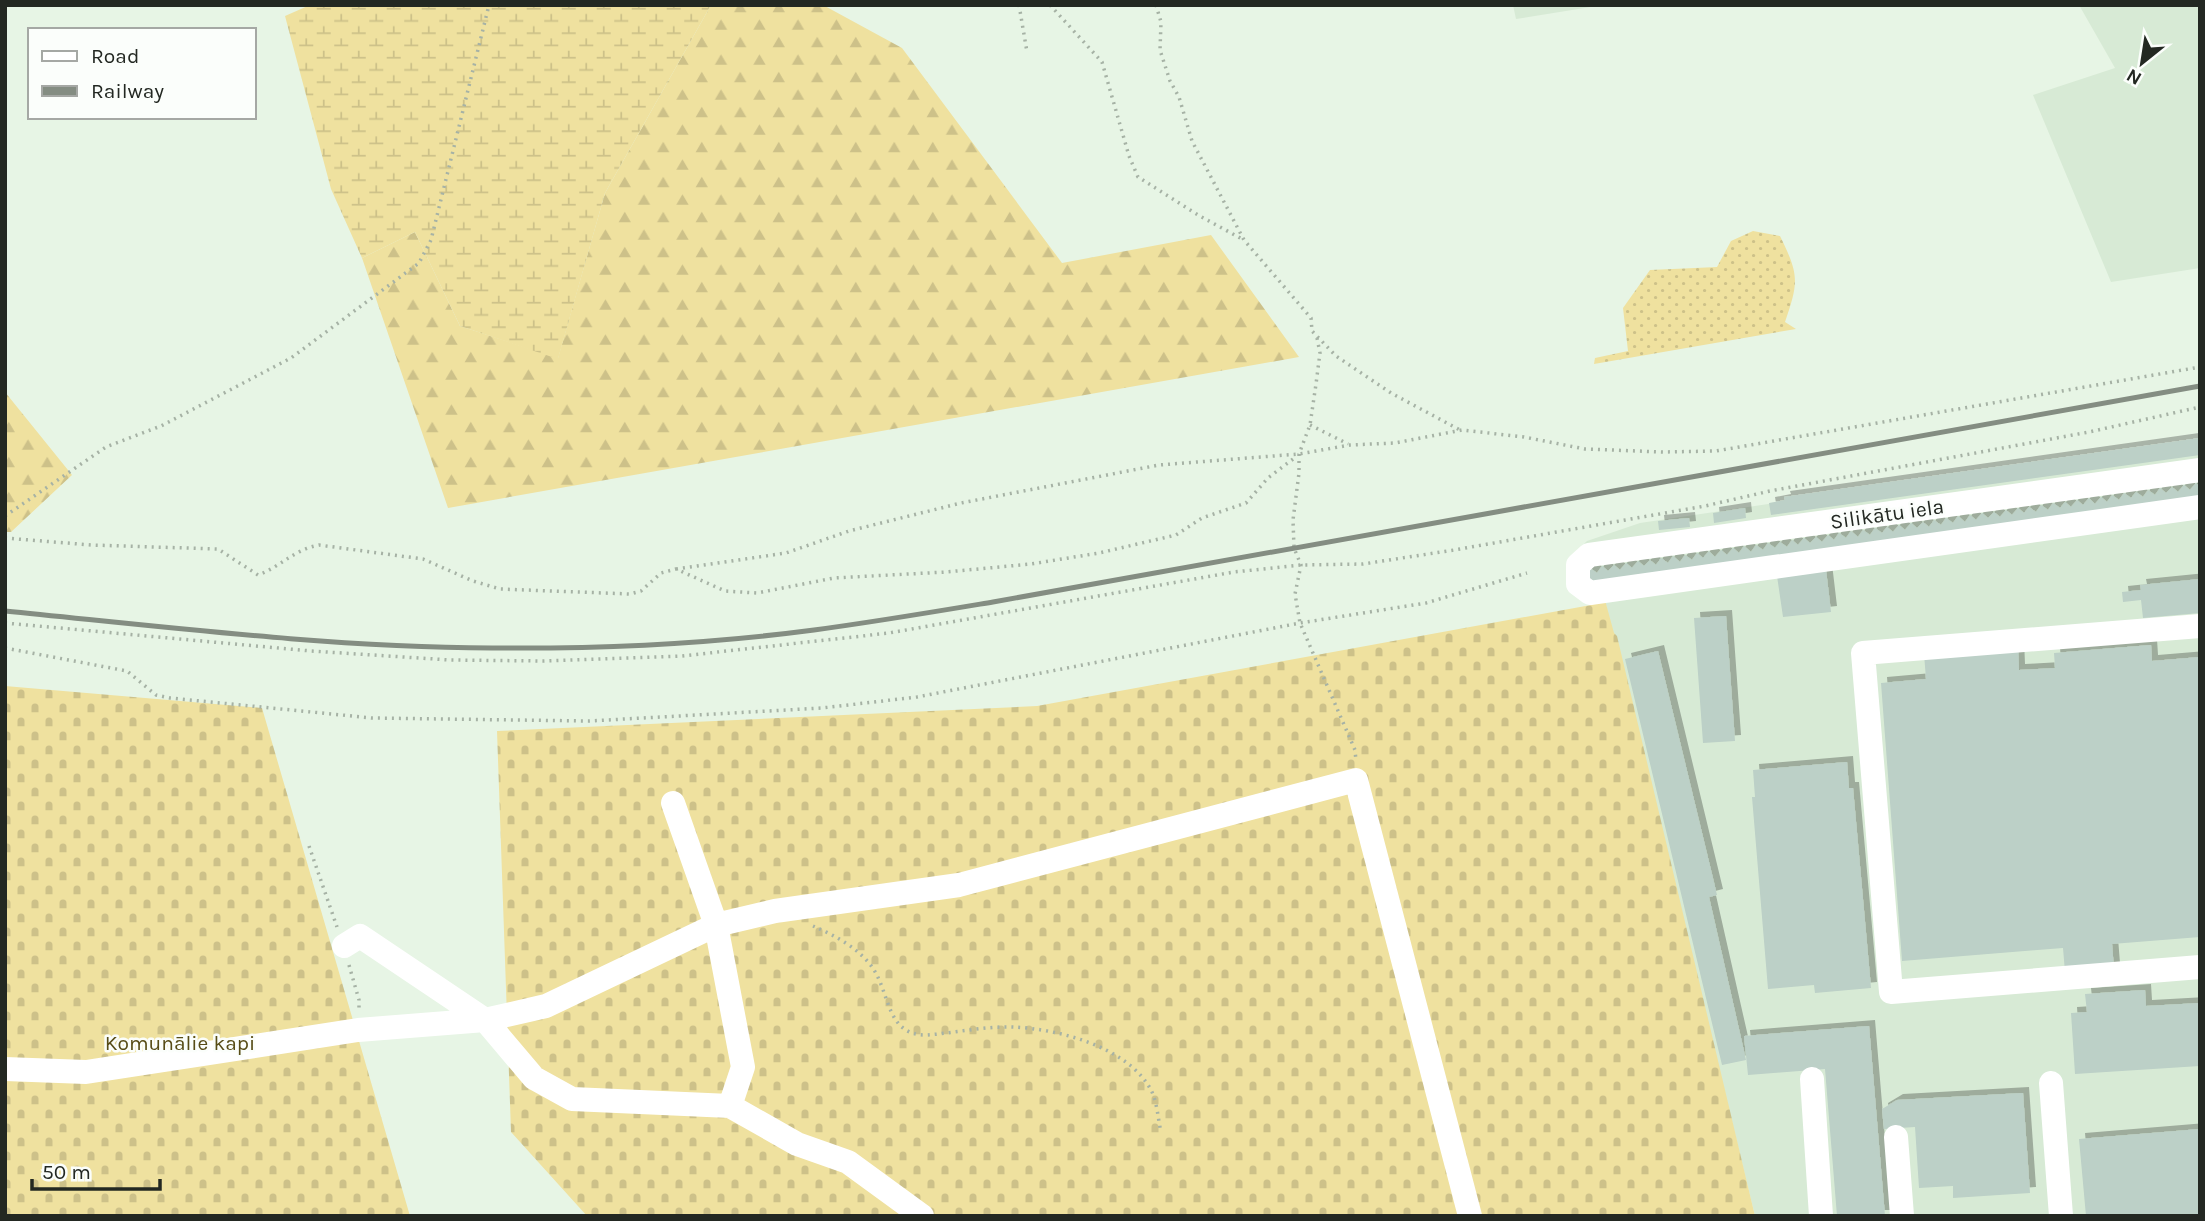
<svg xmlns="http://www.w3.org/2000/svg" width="2205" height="1221" viewBox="0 0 2205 1221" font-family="Karla,sans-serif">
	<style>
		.built { fill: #d7ead5 }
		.grass { fill: url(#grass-dots) }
		.forest { fill: url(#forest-firs) }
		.wetland { fill: url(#wetland-marsh) }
		.cemetery { fill: url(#cemetery-stones) }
		.building { fill: #bcd0c7; filter: url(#shadow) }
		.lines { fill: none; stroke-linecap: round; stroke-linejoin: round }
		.path { stroke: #a6b2a5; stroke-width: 3.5; stroke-dasharray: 2 5; stroke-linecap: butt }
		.minor { stroke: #fff; stroke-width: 24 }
		.rail { stroke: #848d82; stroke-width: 5 }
		.labels { text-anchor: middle; stroke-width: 5; stroke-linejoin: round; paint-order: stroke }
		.street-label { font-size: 21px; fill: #232822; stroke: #fbfefb }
		.park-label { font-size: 21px; fill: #574c16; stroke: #fbfefb }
	</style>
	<defs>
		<pattern id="grass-dots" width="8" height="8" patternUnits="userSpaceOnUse" patternTransform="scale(1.75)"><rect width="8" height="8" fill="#efe19f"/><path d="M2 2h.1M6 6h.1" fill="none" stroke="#cdc189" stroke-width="1.8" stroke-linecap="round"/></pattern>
		<pattern id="forest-firs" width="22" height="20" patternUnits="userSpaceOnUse" patternTransform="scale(1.75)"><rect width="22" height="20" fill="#efe19f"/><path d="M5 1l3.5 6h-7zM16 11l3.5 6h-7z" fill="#cdc189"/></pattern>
		<pattern id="wetland-marsh" width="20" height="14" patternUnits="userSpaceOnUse" patternTransform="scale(1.75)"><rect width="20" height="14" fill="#efe19f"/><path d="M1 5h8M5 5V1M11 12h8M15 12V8" fill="none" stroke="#cdc189"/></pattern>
		<pattern id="cemetery-stones" width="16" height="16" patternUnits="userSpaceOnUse" patternTransform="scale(1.75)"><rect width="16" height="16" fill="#efe19f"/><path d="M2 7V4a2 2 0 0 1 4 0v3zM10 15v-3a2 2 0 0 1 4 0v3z" fill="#cdc189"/></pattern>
		<filter id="shadow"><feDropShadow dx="6" dy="-6" stdDeviation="0" flood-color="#0004"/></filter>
	</defs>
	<rect width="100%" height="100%" fill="#e7f5e5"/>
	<!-- built -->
	<path class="built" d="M 1513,5 L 1603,5 L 1516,19 Z
		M 2079,5 L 2200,5 L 2200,268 L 2111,282 L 2033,95 L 2115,68 Z
		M 2200,440 L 2200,1216 L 1755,1216 L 1605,601 L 1570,557 L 1587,541 L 1640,523 Z"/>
	<!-- grass -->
	<path class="grass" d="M 1753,231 L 1780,236 C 1799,275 1799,281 1785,322 L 1796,329 L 1594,364 L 1595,358 L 1628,351 L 1623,308 L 1650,270 L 1717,267 L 1731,241 Z"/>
	<!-- forest -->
	<path class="forest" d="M 711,5 L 823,5 L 902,48 L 1062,263 L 1211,235 L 1299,357 L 448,508 L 362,258 L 415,232 L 460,326 L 558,358 L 605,193 Z
		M 5,392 L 72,475 L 11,532 L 5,532 Z"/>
	<!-- wetland -->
	<path class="wetland" d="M 310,5 L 711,5 L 605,193 L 558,359 L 460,326 L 415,232 L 362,258 L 331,189 L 285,16 Z"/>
	<!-- cemetery -->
	<path class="cemetery" d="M 1605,600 L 1614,633 L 1617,636 L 1755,1216 L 587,1216 L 511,1132 L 497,731 L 1037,706 L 1591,605 Z
		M 5,686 L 262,708 L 410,1216 L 5,1216 Z"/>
	<!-- building -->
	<path class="building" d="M 2200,438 L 2200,455 L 1771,515 L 1769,503 L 1785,500 L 1784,497 Z
		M 2196,483 L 2200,487 L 2200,498 L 1598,587 L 1585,575 L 1590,568 L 1597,573 L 1602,566 L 1608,571 L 1614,565 L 1620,570 L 1626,563 L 1632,568 L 1638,561 L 1644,566 L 1650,560 L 1656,565 L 1661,558 L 1668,563 L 1673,556 L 1680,562 L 1685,555 L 1692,560 L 1697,553 L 1703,558 L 1709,551 L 1715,557 L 1721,550 L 1727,555 L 1733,548 L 1739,553 L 1744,546 L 1751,552 L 1756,545 L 1763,550 L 1768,543 L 1775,548 L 1780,542 L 1787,547 L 1792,540 L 1798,545 L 1804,538 L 1810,543 L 1816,537 L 1822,542 L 1828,535 L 1834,540 L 1839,533 L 1846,538 L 1851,531 L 1858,537 L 1863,530 L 1870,535 L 1875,528 L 1882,533 L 1887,527 L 1893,532 L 1899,525 L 1905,530 L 1911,523 L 1917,528 L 1923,522 L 1929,527 L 1934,520 L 1941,525 L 1946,518 L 1953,523 L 1958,516 L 1965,522 L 1970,515 L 1976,520 L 1982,513 L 1988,518 L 1994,512 L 2000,517 L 2006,510 L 2012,515 L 2018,508 L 2024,513 L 2029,507 L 2036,512 L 2041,505 L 2048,510 L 2053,503 L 2060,508 L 2065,502 L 2071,507 L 2077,500 L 2083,505 L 2089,498 L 2095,504 L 2101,497 L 2107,502 L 2112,495 L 2119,500 L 2124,493 L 2131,498 L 2136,492 L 2143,497 L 2148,490 L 2155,495 L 2160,488 L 2166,493 L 2172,487 L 2178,492 L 2184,485 L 2190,490 Z
		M 1745,508 L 1746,518 L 1714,523 L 1713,513 Z
		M 1689,518 L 1690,527 L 1659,530 L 1658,521 Z
		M 1826,570 L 1831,612 L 1783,617 L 1777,576 Z
		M 2200,579 L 2200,613 L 2143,618 L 2141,600 L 2123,602 L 2122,592 L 2141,590 L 2140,585 Z
		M 1726,616 L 1735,741 L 1703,743 L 1694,618 Z
		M 2151,645 L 2152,661 L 2200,657 L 2200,937 L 2112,944 L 2114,969 L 2065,972 L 2063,948 L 1902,961 L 1881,683 L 1926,679 L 1924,654 L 2018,646 L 2019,670 L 2055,668 L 2054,653 Z
		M 1658,651 L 1717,895 L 1709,897 L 1746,1060 L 1722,1065 L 1625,659 Z
		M 1847,762 L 1849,788 L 1853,788 L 1871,988 L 1815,993 L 1814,985 L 1768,989 L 1752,797 L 1755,797 L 1753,770 Z
		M 2145,990 L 2146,1006 L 2200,1003 L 2200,1066 L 2075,1074 L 2071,1013 L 2087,1012 L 2085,994 Z
		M 1869,1026 L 1885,1216 L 1837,1216 L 1825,1069 L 1748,1075 L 1744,1036 Z
		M 2023,1093 L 2030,1193 L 1953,1198 L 1953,1186 L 1919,1188 L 1915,1127 L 1884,1129 L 1882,1109 L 1897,1100 Z
		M 2200,1129 L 2200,1216 L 2086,1216 L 2079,1139 Z"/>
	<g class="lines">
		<!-- path -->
		<path class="path" d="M 1019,5 L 1027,52
			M 1050,5 L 1102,62 L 1129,156 L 1138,177 L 1198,215 L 1242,239
			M 1156,5 L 1161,22 L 1160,50 L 1170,81 L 1179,97 L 1192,141 L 1244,240 L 1311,318 L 1312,331 L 1336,356 L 1391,393 L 1460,430
			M 1317,338 L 1320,353 L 1316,384 L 1310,425 L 1299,454 L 1299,473 L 1293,520 L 1294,548 L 1301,565 L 1295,594 L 1300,623 L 1355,750 L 1356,761
			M 1310,425 L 1348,444
			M 5,516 L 106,447 L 161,426 L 291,358 L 419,263 L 431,240 L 489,5
			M 5,538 L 91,545 L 218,549 L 258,575 C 282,566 293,550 319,545 L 423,559 L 473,581 L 500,589 L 630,594 L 641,591 L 661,573 L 676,569 L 725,591 L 757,593 L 834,578 L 946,572 L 1031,564 L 1099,553 L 1176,535 L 1202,518 L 1246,503 L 1268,478 L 1297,456
			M 676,569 L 786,553 L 849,531 L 961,503 L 1159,465 L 1299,454 L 1350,445 L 1395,443 L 1462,430 L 1524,437 L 1585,449 L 1663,452 L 1716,451 L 2200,367
			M 5,623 L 311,651 L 450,660 L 544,661 L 682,656 L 889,633 L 1234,572 L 1301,565 L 1363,564 L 1454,550 L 1705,506 L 1770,491 L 2089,432 L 2200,407
			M 5,648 L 127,671 L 156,695 L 170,698 L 372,718 L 589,721 L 822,708 L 917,697 L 1300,623 L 1426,603 L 1527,573
			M 309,846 L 337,927
			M 813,926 C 834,935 861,949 874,970 C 890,995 887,1036 927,1035 C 955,1033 985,1026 1013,1027 C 1059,1029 1128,1047 1151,1090 C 1157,1101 1158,1119 1161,1132
			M 349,965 L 359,1000 L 359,1011"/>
		<!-- minor -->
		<path class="minor" d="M 2200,470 L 1589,555 L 1578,565 L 1578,584 L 1590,593 L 2200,507
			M 2200,626 L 1863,653 L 1891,992 L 2200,967
			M 673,803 L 716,925 L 743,1067 L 730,1106
			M 344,946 L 360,936 L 485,1020 L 534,1078 L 572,1099 L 730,1106 L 797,1144 L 848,1162 L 922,1216
			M 5,1069 L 86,1072 L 358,1030 L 485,1020 L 546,1006 L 716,925 L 775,911 L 959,885 L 1356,780 L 1470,1216
			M 1812,1079 L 1821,1216
			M 2051,1083 L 2061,1216
			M 1896,1137 L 1902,1216"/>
		<!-- rail -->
		<path class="rail" d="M 5,611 C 167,627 329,647 492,648 C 599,649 708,644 814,630 C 874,622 933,612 993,602 L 2200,386"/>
	</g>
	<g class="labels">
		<!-- street labels -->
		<g class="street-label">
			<text transform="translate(1887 514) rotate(-8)" y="7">Silikātu iela</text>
		</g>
		<!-- park labels -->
		<g class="park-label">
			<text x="180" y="1050">Komunālie kapi</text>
		</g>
	</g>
	<!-- border -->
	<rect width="2205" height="1221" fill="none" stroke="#232822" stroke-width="14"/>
	<!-- legend -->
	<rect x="28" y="28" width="228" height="91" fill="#fbfefb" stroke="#a5a8a4" stroke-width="2"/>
	<rect x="42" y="51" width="35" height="10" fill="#ffffff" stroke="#a5a8a4" stroke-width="2"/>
	<text x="91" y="63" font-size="21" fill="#232822">Road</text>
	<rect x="42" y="86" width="35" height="10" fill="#848d82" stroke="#a5a8a4" stroke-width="2"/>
	<text x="91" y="98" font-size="21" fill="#232822">Railway</text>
	<!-- north arrow -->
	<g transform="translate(2142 63) rotate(210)" stroke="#fbfefb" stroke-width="5" paint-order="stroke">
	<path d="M0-5L12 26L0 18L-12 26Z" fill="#232822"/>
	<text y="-10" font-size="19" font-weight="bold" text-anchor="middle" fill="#232822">N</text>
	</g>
	<!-- scale -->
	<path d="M32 1179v10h128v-10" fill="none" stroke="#232822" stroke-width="3.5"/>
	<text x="42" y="1179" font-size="21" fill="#232822" stroke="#fbfefb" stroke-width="5" paint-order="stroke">50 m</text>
</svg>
